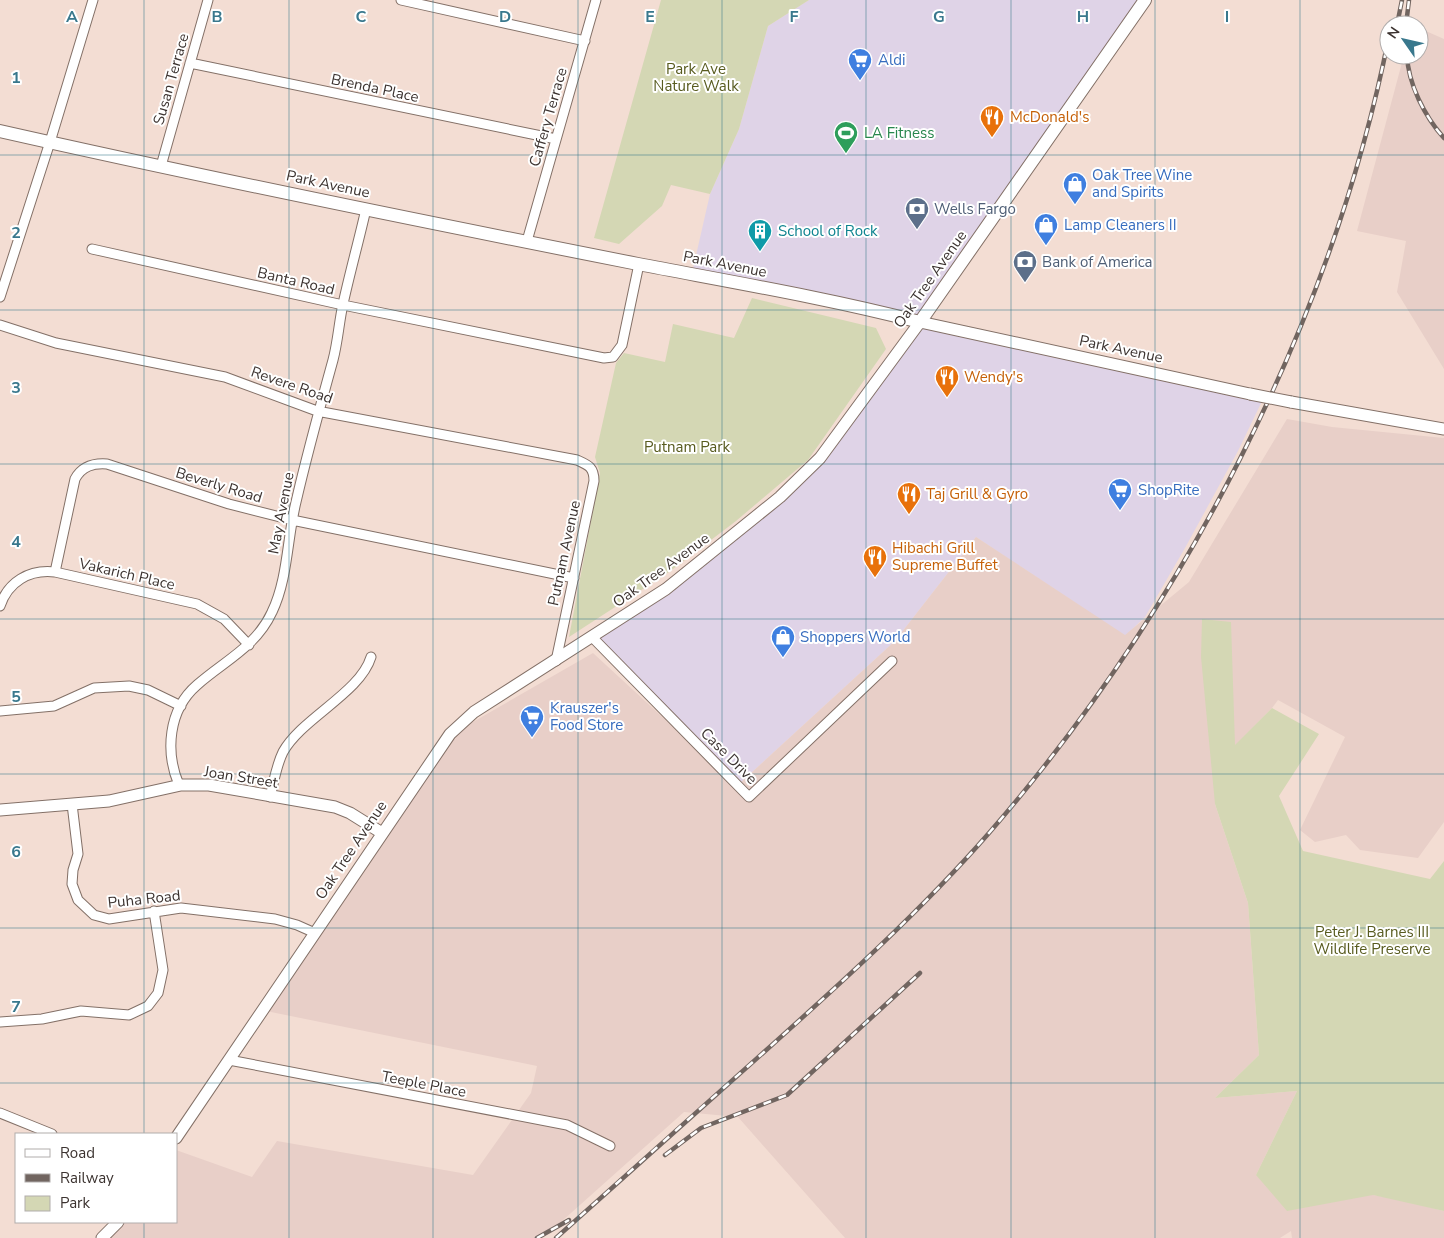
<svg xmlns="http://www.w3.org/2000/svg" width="1444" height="1238" viewBox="0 0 1444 1238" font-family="'Nunito Sans',sans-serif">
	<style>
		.commercial { fill: #dfd3e7 }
		.industrial { fill: #e8cfc8 }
		.green { fill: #d4d7b4 }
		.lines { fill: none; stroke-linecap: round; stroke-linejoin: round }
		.minor-casing { stroke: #837067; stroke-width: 11 }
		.tertiary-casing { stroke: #837067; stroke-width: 13 }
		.secondary-casing { stroke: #837067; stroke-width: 14 }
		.minor { stroke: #fff; stroke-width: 9 }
		.tertiary { stroke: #fff; stroke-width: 11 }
		.secondary { stroke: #fff; stroke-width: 12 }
		.rail-casing { stroke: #716560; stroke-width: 4.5 }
		.rail { stroke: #fff; stroke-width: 2.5; stroke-dasharray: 8; stroke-linecap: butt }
		.tertiary-bridge-casing { stroke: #837067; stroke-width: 13; stroke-linecap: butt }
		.tertiary-bridge { stroke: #fff; stroke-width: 11 }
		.grid { fill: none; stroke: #39788d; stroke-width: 1; stroke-opacity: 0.55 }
		.labels { text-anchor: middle; stroke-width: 4; stroke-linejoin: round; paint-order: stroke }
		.shop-label { font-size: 15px; fill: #366cbe; stroke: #fff; text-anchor: start }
		.park-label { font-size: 15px; fill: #585b1f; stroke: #fff }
		.street-label { font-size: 15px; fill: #3c3330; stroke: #fff }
		.food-label { font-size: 15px; fill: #c56008; stroke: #fff; text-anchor: start }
		.leisure-label { font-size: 15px; fill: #27864d; stroke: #fff; text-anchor: start }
		.service-label { font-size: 15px; fill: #4e5e75; stroke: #fff; text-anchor: start }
		.culture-label { font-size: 15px; fill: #0d838f; stroke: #fff; text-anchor: start }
		.grid-label { font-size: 16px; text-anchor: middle; font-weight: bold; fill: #39788d; stroke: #fff; stroke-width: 4; stroke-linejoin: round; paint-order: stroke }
	</style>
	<rect width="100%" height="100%" fill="#f3ddd3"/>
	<!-- commercial -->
	<path class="commercial" d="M 809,0 L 1145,0 L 920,322 L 1264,397 L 1238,451 L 1185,548 L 1145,617 L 1125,636 L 976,537 L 895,641 L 737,786 L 593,638 L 624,618 L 802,477 L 920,323 L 692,273 L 710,194 L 739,129 L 768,26 Z"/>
	<!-- industrial -->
	<path class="industrial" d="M 1419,28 L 1444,39 L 1444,369 L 1397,292 L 1406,241 L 1357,231 L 1404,55 L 1419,55 Z
		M 1287,419 L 1332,427 L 1444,438 L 1444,822 L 1418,858 L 1360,850 L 1346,835 L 1315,842 L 1300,830 L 1345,737 L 1278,700 L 1272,708 L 1235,746 L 1215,804 L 1248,903 L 1259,1055 L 1215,1098 L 1297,1091 L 1256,1175 L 1397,1199 L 1444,1211 L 1444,1238 L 1292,1238 L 1291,1231 L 1280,1238 L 845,1238 L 738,1117 L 684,1112 L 543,1238 L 105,1238 L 120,1222 L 176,1222 L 176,1150 L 252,1177 L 277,1141 L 473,1175 L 531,1093 L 537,1066 L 266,1011 L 459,730 L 593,653 L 737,786 L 895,641 L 976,537 L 1125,635 L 1189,582 Z"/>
	<!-- green -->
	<path class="green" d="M 661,0 L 809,0 L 768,26 L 739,129 L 710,194 L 671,185 L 662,206 L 619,244 L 594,238 Z
		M 752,298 L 876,328 L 886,349 L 808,460 L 736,521 L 669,572 L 569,637 L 600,473 L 595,457 L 616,363 L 624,353 L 665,362 L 673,324 L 734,338 Z
		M 1202,619 L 1231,622 L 1235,745 L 1272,708 L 1319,734 L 1279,796 L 1303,851 L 1430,879 L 1444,861 L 1444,1211 L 1373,1195 L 1287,1211 L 1256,1175 L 1297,1091 L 1215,1098 L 1259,1055 L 1248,903 L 1215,804 L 1201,657 Z"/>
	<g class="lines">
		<!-- minor casing -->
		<g class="minor-casing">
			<path id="minor" d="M 401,0 L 585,41
				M 190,63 L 556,139
				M 161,166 L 208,0
				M 527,241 L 596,0
				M 92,249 L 343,305 L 604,358 L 613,357 L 622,345 L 639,264
				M 0,297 L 50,142 L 93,0
				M 0,325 L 56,343 L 225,377 L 317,411 L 577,460 C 588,465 594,467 594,481 L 556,661
				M 55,572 L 75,479 C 82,466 93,463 107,464 L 229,504 L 292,520 L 574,578
				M 0,606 C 8,582 29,569 55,572 L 197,604 L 224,619 L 249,645
				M 593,638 L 749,797 L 892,661
				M 0,711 L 54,706 L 94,688 L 129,686 L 148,690 L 181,706
				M 179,785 C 165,752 168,710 197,685 C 224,661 256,647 272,612 C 288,579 287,538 296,502 C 307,454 320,407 333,360 C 338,341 339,322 343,304 C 350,272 359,240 366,209
				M 270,797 C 274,782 276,766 283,752 C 302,718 360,693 371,657
				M 72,804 L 78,854 L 73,870 L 72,884 L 78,900 L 94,915 L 109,919 L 181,908 L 275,919 L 297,925 L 315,933
				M 0,1022 L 42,1019 L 81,1011 L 129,1015 L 148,1006 L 158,993 L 163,970 L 154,911
				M 229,1060 L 567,1125 L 610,1146
				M 0,1113 L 52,1134"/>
		</g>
		<!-- tertiary casing -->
		<g class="tertiary-casing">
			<path id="tertiary" d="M 1291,402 L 1444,429
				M 0,810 L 109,801 L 181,785 L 209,785 L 335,807 L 350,813 L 382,833
				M 176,1138 L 450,734 L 474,712 L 666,589 L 780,497 L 820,458 L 920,322 L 1250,394
				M 102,1238 L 118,1222"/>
		</g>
		<!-- secondary casing -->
		<g class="secondary-casing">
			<path id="secondary" d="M 0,131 C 212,179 425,222 638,264 C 732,282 827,298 920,322 L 1145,0"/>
		</g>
		<!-- minor -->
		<use href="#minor" class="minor"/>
		<!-- tertiary -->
		<use href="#tertiary" class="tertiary"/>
		<!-- secondary -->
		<use href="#secondary" class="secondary"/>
		<!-- rail casing -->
		<g class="rail-casing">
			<path id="rail" d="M 1397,25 L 1402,0
				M 1406,25 L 1409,0
				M 1407,55 C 1408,84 1425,117 1444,138
				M 665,1155 L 701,1128 L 787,1095 L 920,973
				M 537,1238 L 569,1220
				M 556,1238 C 625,1176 694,1114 763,1053 C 841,983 920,912 989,833 C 1181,612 1332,324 1389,36"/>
		</g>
		<!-- rail -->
		<use href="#rail" class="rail"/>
		<!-- tertiary-bridge casing -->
		<g class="tertiary-bridge-casing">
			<path id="tertiary-bridge" d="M 1250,394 L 1291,402"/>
		</g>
		<!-- tertiary-bridge -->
		<use href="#tertiary-bridge" class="tertiary-bridge"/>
	</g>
	<!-- grid -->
	<path class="grid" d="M 144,0 L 144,1134M 289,0 L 289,1238M 433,0 L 433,1238M 578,0 L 578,1238M 722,0 L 722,1238M 866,0 L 866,1238M 1011,0 L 1011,1238M 1155,0 L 1155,1238M 1300,0 L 1300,1238M 0,155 L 1444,155M 0,310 L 1444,310M 0,464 L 1444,464M 0,619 L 1444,619M 0,774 L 1444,774M 0,928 L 1444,928M 0,1083 L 1444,1083M 144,1222 L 144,1238"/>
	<!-- icons -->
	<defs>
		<g id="supermarket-pin" transform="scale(1.25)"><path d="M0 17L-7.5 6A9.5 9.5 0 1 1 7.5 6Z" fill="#3f7fe0" stroke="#fff"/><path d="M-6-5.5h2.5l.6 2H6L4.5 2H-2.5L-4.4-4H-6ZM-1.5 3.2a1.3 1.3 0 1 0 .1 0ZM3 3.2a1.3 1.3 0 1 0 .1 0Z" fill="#fff"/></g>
		<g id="restaurant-pin" transform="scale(1.25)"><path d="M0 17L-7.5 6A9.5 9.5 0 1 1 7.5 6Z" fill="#e8710a" stroke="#fff"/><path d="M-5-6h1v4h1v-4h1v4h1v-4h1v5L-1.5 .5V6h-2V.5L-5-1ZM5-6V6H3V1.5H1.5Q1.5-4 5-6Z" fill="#fff"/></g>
		<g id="stadium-pin" transform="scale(1.25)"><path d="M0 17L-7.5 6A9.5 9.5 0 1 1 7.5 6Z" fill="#2e9e5b" stroke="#fff"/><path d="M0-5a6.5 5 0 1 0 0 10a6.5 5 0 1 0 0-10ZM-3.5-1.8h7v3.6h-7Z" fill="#fff"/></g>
		<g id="shop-pin" transform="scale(1.25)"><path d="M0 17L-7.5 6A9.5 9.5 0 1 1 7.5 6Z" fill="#3f7fe0" stroke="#fff"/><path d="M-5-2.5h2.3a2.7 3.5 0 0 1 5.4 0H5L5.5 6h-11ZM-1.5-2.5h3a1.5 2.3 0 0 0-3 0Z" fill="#fff"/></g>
		<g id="bank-pin" transform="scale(1.25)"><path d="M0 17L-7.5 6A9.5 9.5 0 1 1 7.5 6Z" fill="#5c6f8a" stroke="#fff"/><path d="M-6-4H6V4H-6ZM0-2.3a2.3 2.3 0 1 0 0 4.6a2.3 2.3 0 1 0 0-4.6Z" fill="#fff"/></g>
		<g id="building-pin" transform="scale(1.25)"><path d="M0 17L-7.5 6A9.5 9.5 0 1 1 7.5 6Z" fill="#0f9aa8" stroke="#fff"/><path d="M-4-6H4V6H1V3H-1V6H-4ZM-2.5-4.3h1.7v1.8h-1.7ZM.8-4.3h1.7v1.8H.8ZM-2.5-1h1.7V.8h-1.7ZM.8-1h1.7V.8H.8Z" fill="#fff"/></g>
	</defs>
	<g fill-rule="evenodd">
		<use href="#supermarket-pin" x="860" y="60"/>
		<use href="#restaurant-pin" x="992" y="117"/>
		<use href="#stadium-pin" x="846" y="133"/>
		<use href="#shop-pin" x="1075" y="184"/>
		<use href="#bank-pin" x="917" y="209"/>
		<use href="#shop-pin" x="1046" y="225"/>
		<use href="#building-pin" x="760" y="231"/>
		<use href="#bank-pin" x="1025" y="262"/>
		<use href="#restaurant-pin" x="947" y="377"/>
		<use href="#supermarket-pin" x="1120" y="490"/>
		<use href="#restaurant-pin" x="909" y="494"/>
		<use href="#restaurant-pin" x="875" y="557"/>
		<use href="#shop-pin" x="783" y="637"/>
		<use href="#supermarket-pin" x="532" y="717"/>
	</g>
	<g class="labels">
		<!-- shop labels -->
		<g class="shop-label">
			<text x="878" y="65">Aldi</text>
			<text x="1092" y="180">Oak Tree Wine<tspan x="1092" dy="17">and Spirits</tspan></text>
			<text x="1064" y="230">Lamp Cleaners II</text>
			<text x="1138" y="495">ShopRite</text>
			<text x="800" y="642">Shoppers World</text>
			<text x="550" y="713">Krauszer's<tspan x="550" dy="17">Food Store</tspan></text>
		</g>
		<!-- park labels -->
		<g class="park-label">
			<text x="696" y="74">Park Ave<tspan x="696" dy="17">Nature Walk</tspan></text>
			<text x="687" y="452">Putnam Park</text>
			<text x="1372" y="937">Peter J. Barnes III<tspan x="1372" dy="17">Wildlife Preserve</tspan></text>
		</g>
		<!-- street labels -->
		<g class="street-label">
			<text transform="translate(171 79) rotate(-74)" y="5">Susan Terrace</text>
			<text transform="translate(375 88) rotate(12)" y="5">Brenda Place</text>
			<text transform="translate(548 117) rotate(-74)" y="5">Caffery Terrace</text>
			<text transform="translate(328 184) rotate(12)" y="5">Park Avenue</text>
			<text transform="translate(725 264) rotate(11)" y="5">Park Avenue</text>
			<text transform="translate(930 279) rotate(-55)" y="5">Oak Tree Avenue</text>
			<text transform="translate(296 281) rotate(13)" y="5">Banta Road</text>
			<text transform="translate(1121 349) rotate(12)" y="5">Park Avenue</text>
			<text transform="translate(292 385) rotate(19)" y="5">Revere Road</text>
			<text transform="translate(219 485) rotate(17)" y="5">Beverly Road</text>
			<text transform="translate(281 513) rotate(-79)" y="5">May Avenue</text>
			<text transform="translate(564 553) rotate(-78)" y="5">Putnam Avenue</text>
			<text transform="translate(661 570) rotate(-36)" y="5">Oak Tree Avenue</text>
			<text transform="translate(127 574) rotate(13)" y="5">Vakarich Place</text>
			<text transform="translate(729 756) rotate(45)" y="5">Case Drive</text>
			<text transform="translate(241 777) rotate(9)" y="5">Joan Street</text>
			<text transform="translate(351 850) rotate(-56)" y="5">Oak Tree Avenue</text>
			<text transform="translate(144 899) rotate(-6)" y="5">Puha Road</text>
			<text transform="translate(424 1084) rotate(11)" y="5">Teeple Place</text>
		</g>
		<!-- food labels -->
		<g class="food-label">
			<text x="1010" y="122">McDonald's</text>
			<text x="964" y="382">Wendy's</text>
			<text x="926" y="499">Taj Grill &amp; Gyro</text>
			<text x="892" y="553">Hibachi Grill<tspan x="892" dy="17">Supreme Buffet</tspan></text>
		</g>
		<!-- leisure labels -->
		<g class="leisure-label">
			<text x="864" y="138">LA Fitness</text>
		</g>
		<!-- service labels -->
		<g class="service-label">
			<text x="934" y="214">Wells Fargo</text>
			<text x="1042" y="267">Bank of America</text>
		</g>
		<!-- culture labels -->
		<g class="culture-label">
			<text x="778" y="236">School of Rock</text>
		</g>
	</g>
	<g class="grid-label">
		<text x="72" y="22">A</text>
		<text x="217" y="22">B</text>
		<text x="361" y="22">C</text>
		<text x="505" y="22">D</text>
		<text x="650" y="22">E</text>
		<text x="794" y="22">F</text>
		<text x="939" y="22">G</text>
		<text x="1083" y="22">H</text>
		<text x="1227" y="22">I</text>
		<text x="16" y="83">1</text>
		<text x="16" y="238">2</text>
		<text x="16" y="393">3</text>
		<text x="16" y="547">4</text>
		<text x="16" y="702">5</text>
		<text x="16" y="857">6</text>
		<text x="16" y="1012">7</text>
	</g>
	<!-- legend -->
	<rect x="15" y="1133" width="162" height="90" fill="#ffffff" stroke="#b1adac"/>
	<rect x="25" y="1149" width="25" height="8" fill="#ffffff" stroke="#b1adac"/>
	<text x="60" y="1158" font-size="15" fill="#3c3330">Road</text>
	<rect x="25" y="1174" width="25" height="8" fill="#716560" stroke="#b1adac"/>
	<text x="60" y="1183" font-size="15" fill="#3c3330">Railway</text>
	<rect x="25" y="1196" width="25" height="15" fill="#d4d7b4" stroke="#b1adac"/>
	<text x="60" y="1208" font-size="15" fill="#3c3330">Park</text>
	<!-- north arrow -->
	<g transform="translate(1404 40) rotate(304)"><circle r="24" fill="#ffffff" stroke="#b1adac"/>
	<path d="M0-4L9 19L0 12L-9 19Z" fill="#39788d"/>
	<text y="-8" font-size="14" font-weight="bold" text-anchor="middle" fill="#3c3330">N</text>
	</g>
</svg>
